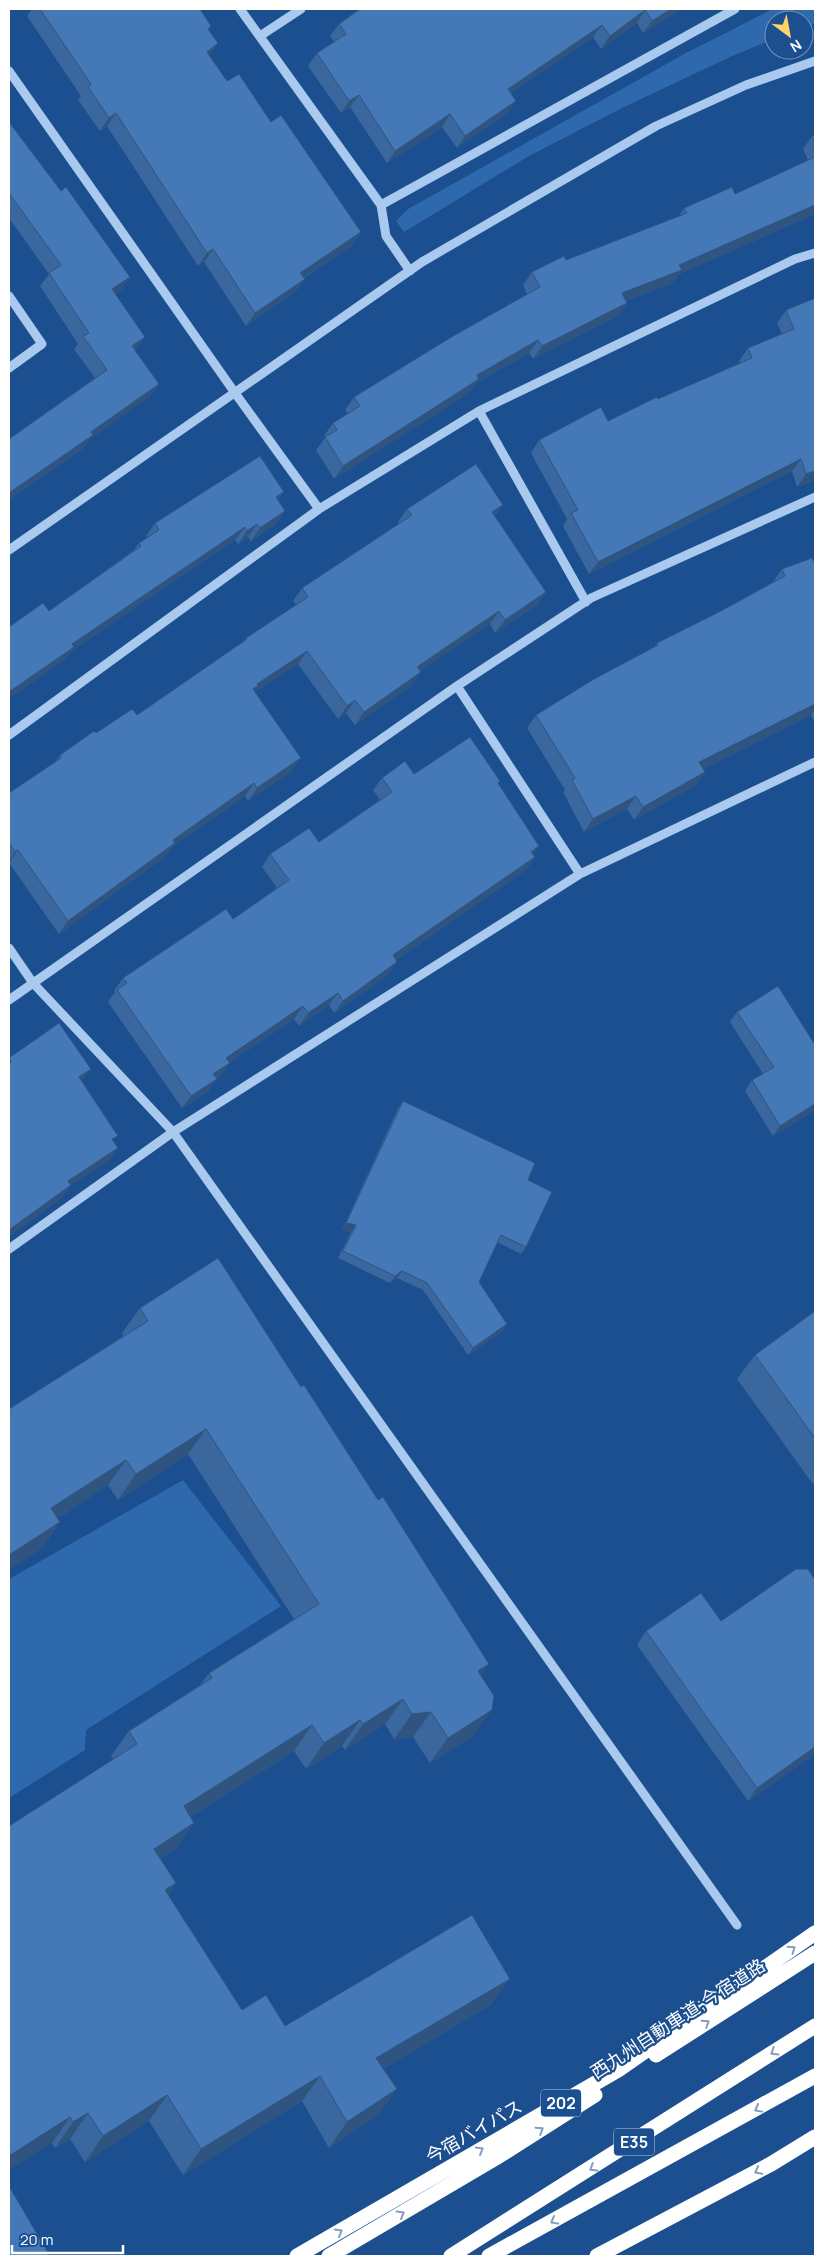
<svg xmlns="http://www.w3.org/2000/svg" width="824" height="2265" viewBox="0 0 824 2265" font-family="Manrope,'Noto Sans JP',sans-serif">
	<style>
		.green { fill: #2e69ad }
		.lines { fill: none; stroke-linecap: round; stroke-linejoin: round }
		.minor { stroke: #a9c9ee; stroke-width: 9 }
		.highway { stroke: #fff; stroke-width: 15 }
		.wall { fill: #3a679d }
		.shaded-wall { fill: #305480 }
		.building { fill: #4478b7; stroke: #305480 }
		.oneway { stroke: #829ec1 }
		.labels { text-anchor: middle; stroke-width: 4.5; stroke-linejoin: round; paint-order: stroke }
		.shield { fill: #1b4f8f; stroke: #bbcadd; stroke-width: 1 }
		.shield-label { font-size: 16px; font-weight: bold; fill: #fff }
		.street-label { font-size: 18px; fill: #fff; stroke: #1b4f8f }
	</style>
	<rect width="100%" height="100%" fill="#1b4f8f"/>
	<!-- green -->
	<path class="green" d="M 773,9 L 815,9 L 815,23 L 804,28 L 804,20 L 774,20 L 774,39 L 730,57 L 622,108 L 529,156 L 404,232 L 396,221 L 408,209 L 686,53 Z
		M 183,1480 L 281,1606 L 86,1730 L 85,1750 L 9,1798 L 9,1579 Z"/>
	<g class="lines">
		<!-- minor -->
		<path class="minor" d="M 240,9 L 381,205 L 386,236 L 410,271
			M 260,36 L 301,9
			M 9,71 L 235,393 L 319,509 L 9,735
			M 381,205 L 735,9
			M 9,296 L 42,344 L 9,368
			M 479,411 L 586,602
			M 319,509 L 479,411 L 795,259 L 815,253
			M 9,550 L 422,262 L 656,126 L 746,85 L 815,61
			M 457,686 L 580,874
			M 9,948 L 33,983 L 173,1132 L 737,1925
			M 9,1000 L 457,686 L 591,598 L 815,497
			M 9,1249 L 173,1132 L 580,874 L 815,762"/>
		<!-- highway -->
		<path class="highway" d="M 656,2055 L 815,1953
			M 297,2256 L 618,2070 L 815,1933
			M 329,2256 L 499,2156 L 595,2095
			M 451,2256 L 815,2026
			M 489,2256 L 815,2076
			M 597,2256 L 771,2164 L 815,2137"/>
	</g>
	<!-- wall -->
	<path class="wall" d="M 32,9 L 200,9 L 211,26 L 209,30 L 218,43 L 209,56 L 227,81 L 271,122 L 361,232 L 352,245 L 304,278 L 305,279 L 295,292 L 246,326 L 204,262 L 198,266 L 107,126 L 100,131 L 78,100 L 81,96 L 27,16 Z
		M 360,9 L 682,9 L 643,33 L 637,23 L 601,49 L 593,37 L 511,93 L 508,113 L 457,148 L 442,127 L 387,163 L 350,107 L 341,113 L 308,66 L 317,53 L 334,42 L 330,36 L 339,24 Z
		M 9,122 L 61,191 L 130,277 L 121,290 L 115,294 L 145,337 L 135,351 L 159,384 L 149,397 L 90,439 L 84,448 L 9,500 L 9,439 L 95,378 L 74,349 L 78,344 L 40,286 L 49,274 L 9,218 Z
		M 815,135 L 815,214 L 679,274 L 672,283 L 626,301 L 627,303 L 618,316 L 533,359 L 529,353 L 476,383 L 470,392 L 334,479 L 316,450 L 325,438 L 324,436 L 333,423 L 348,414 L 345,410 L 354,397 L 527,294 L 523,285 L 532,272 L 566,260 L 678,217 L 684,208 L 735,194 L 808,160 L 803,149 L 812,136 Z
		M 815,298 L 815,480 L 797,487 L 792,471 L 589,574 L 563,526 L 567,519 L 531,453 L 539,440 L 608,421 L 740,363 L 739,361 L 748,348 L 782,334 L 777,323 L 786,310 Z
		M 278,501 L 285,511 L 276,524 L 251,541 L 248,537 L 238,544 L 235,540 L 70,652 L 65,660 L 49,611 L 134,550 L 139,543 L 147,538 L 146,536 L 155,523 Z
		M 503,505 L 495,516 L 546,592 L 537,605 L 495,633 L 490,624 L 420,671 L 412,685 L 355,725 L 346,713 L 338,719 L 298,664 L 255,692 L 292,771 L 248,801 L 245,796 L 172,847 L 166,856 L 59,934 L 9,863 L 9,793 L 55,762 L 60,755 L 96,733 L 137,715 L 243,642 L 246,638 L 296,605 L 293,601 L 302,588 L 399,524 L 398,522 L 407,509 Z
		M 815,564 L 815,719 L 813,720 L 811,715 L 703,769 L 705,772 L 696,785 L 634,820 L 627,809 L 584,832 L 563,792 L 565,790 L 527,728 L 536,715 L 654,647 L 657,643 L 719,612 L 773,582 L 782,569 Z
		M 414,774 L 500,781 L 498,784 L 535,857 L 526,870 L 396,960 L 397,962 L 388,975 L 334,1013 L 329,1005 L 299,1026 L 294,1019 L 230,1062 L 221,1075 L 217,1079 L 208,1091 L 182,1108 L 108,1002 L 115,992 L 114,991 L 123,978 L 233,919 L 277,888 L 262,867 L 270,854 L 319,842 L 380,800 L 373,790 L 382,778 Z
		M 737,1012 L 814,1043 L 815,1042 L 815,1110 L 773,1136 L 745,1091 L 752,1080 L 763,1074 L 730,1022 Z
		M 403,1101 L 528,1180 L 526,1247 L 521,1254 L 497,1242 L 479,1282 L 507,1324 L 503,1331 L 468,1355 L 423,1290 L 397,1278 L 390,1283 L 338,1258 L 351,1232 L 342,1230 L 398,1108 Z
		M 140,1308 L 481,1675 L 474,1735 L 430,1763 L 413,1737 L 394,1739 L 385,1724 L 345,1750 L 342,1746 L 306,1769 L 294,1751 L 190,1817 L 194,1823 L 176,1848 L 160,1859 L 176,1883 L 168,1895 L 242,2010 L 285,2026 L 492,2004 L 383,2069 L 379,2114 L 329,2148 L 302,2101 L 183,2175 L 149,2121 L 85,2162 L 70,2139 L 55,2148 L 52,2143 L 113,1759 L 111,1756 L 129,1731 L 200,1685 L 209,1673 L 294,1619 L 188,1454 L 118,1500 L 108,1485 L 58,1518 L 60,1522 L 42,1548 L 9,1569 L 9,1409 L 123,1336 L 122,1333 Z
		M 815,1311 L 815,1487 L 737,1379 L 755,1355 Z
		M 815,1580 L 815,1754 L 748,1801 L 637,1645 L 646,1631 L 721,1621 Z"/>
	<!-- shaded-wall -->
	<path class="shaded-wall" d="M 671,9 L 682,9 L 643,33 L 652,21 Z
		M 645,10 L 637,23 L 601,49 L 610,36 Z
		M 602,25 L 593,37 L 499,101 L 508,89 Z
		M 218,43 L 209,57 L 207,52 Z
		M 359,95 L 350,107 L 341,113 L 349,101 Z
		M 516,101 L 508,113 L 457,148 L 465,136 Z
		M 116,113 L 107,126 L 100,131 L 109,118 Z
		M 450,114 L 442,127 L 387,163 L 395,151 Z
		M 815,205 L 815,214 L 679,274 L 672,283 L 613,306 L 622,293 L 679,265 Z
		M 361,232 L 352,245 L 291,286 L 300,273 Z
		M 213,249 L 204,262 L 198,266 L 207,253 Z
		M 130,277 L 121,290 L 103,302 L 112,289 Z
		M 305,279 L 295,292 L 246,326 L 255,313 Z
		M 627,303 L 618,316 L 533,359 L 542,346 Z
		M 145,337 L 136,350 L 123,359 L 132,346 Z
		M 538,340 L 529,353 L 476,383 L 470,392 L 334,479 L 343,466 L 477,375 Z
		M 159,384 L 149,397 L 90,439 L 84,448 L 9,500 L 9,493 L 91,432 Z
		M 801,459 L 792,471 L 589,574 L 598,562 Z
		M 815,471 L 815,480 L 797,487 L 806,474 Z
		M 284,492 L 275,506 L 276,497 Z
		M 503,505 L 494,518 L 492,512 Z
		M 285,511 L 276,524 L 251,541 L 260,528 Z
		M 257,524 L 248,537 L 238,544 L 247,531 Z
		M 245,527 L 235,540 L 70,652 L 65,660 L 9,699 L 9,692 L 72,644 Z
		M 546,592 L 537,605 L 495,633 L 505,620 Z
		M 499,611 L 490,624 L 408,680 L 417,667 Z
		M 307,651 L 298,664 L 252,694 L 244,702 L 257,684 Z
		M 421,672 L 412,685 L 355,725 L 364,712 Z
		M 355,700 L 346,713 L 338,719 L 347,706 Z
		M 815,704 L 815,708 L 811,715 L 691,775 L 699,762 Z
		M 301,758 L 292,771 L 248,801 L 257,788 Z
		M 705,772 L 696,785 L 634,820 L 643,807 Z
		M 254,783 L 245,796 L 172,847 L 166,856 L 59,934 L 68,921 L 173,840 Z
		M 636,796 L 627,809 L 584,832 L 593,819 Z
		M 539,846 L 531,859 L 531,852 Z
		M 18,850 L 9,863 L 9,861 L 15,852 Z
		M 535,857 L 526,870 L 384,968 L 393,955 Z
		M 397,962 L 388,975 L 334,1013 L 343,1001 Z
		M 338,993 L 329,1005 L 299,1026 L 308,1013 Z
		M 303,1006 L 294,1019 L 218,1070 L 226,1058 Z
		M 230,1063 L 221,1075 L 204,1087 L 213,1074 Z
		M 91,1069 L 82,1081 L 79,1077 Z
		M 217,1079 L 208,1091 L 182,1108 L 191,1096 Z
		M 815,1104 L 815,1110 L 773,1136 L 780,1126 Z
		M 118,1148 L 109,1161 L 71,1185 L 62,1198 L 9,1237 L 9,1230 L 68,1181 Z
		M 346,1223 L 356,1225 L 351,1232 L 342,1230 Z
		M 402,1271 L 397,1278 L 390,1283 L 395,1276 Z
		M 507,1324 L 503,1331 L 468,1355 L 473,1348 Z
		M 206,1429 L 188,1454 L 118,1500 L 136,1474 Z
		M 126,1460 L 108,1485 L 33,1534 L 51,1508 Z
		M 60,1522 L 42,1548 L 9,1569 L 9,1555 Z
		M 489,1664 L 471,1689 L 478,1671 Z
		M 403,1699 L 385,1724 L 345,1750 L 363,1724 Z
		M 492,1710 L 474,1735 L 430,1763 L 448,1738 Z
		M 431,1712 L 413,1737 L 394,1739 L 412,1714 Z
		M 360,1720 L 342,1746 L 306,1769 L 324,1743 Z
		M 312,1725 L 294,1751 L 166,1832 L 184,1806 Z
		M 815,1747 L 815,1754 L 748,1801 L 757,1788 Z
		M 194,1823 L 176,1848 L 136,1874 L 154,1849 Z
		M 176,1883 L 158,1909 L 165,1890 Z
		M 510,1979 L 492,2004 L 358,2084 L 376,2058 Z
		M 320,2076 L 302,2101 L 183,2175 L 201,2149 Z
		M 397,2089 L 379,2114 L 329,2148 L 347,2122 Z
		M 167,2095 L 149,2121 L 85,2162 L 103,2136 Z
		M 88,2113 L 70,2139 L 55,2148 L 73,2122 Z
		M 70,2117 L 52,2143 L 9,2170 L 9,2156 Z"/>
	<!-- building -->
	<path class="building" d="M 40,9 L 200,9 L 211,26 L 208,29 L 218,43 L 207,52 L 227,81 L 239,74 L 271,122 L 281,115 L 361,232 L 300,273 L 305,279 L 255,313 L 213,249 L 207,253 L 116,113 L 109,118 L 88,87 L 91,84 Z
		M 360,9 L 671,9 L 652,21 L 645,10 L 610,36 L 602,25 L 508,89 L 516,101 L 465,136 L 450,114 L 395,151 L 359,95 L 349,101 L 317,53 L 346,34 L 339,24 Z
		M 9,122 L 61,191 L 66,187 L 130,277 L 112,289 L 145,337 L 132,346 L 159,384 L 91,432 L 93,435 L 9,493 L 9,439 L 107,370 L 83,336 L 89,333 L 49,273 L 61,265 L 9,193 Z
		M 815,135 L 815,144 L 812,136 Z
		M 815,157 L 815,205 L 679,265 L 682,270 L 622,293 L 627,303 L 542,346 L 538,340 L 477,375 L 479,379 L 343,466 L 325,437 L 337,430 L 333,423 L 360,406 L 354,397 L 453,336 L 540,287 L 532,272 L 564,256 L 566,260 L 687,213 L 684,208 L 732,187 L 735,194 Z
		M 815,298 L 815,471 L 806,474 L 801,459 L 598,562 L 571,513 L 578,510 L 539,440 L 601,407 L 608,421 L 657,397 L 658,399 L 752,358 L 748,348 L 794,329 L 786,310 Z
		M 260,456 L 284,492 L 276,497 L 285,511 L 260,528 L 257,524 L 247,531 L 245,527 L 72,644 L 74,647 L 9,692 L 9,627 L 43,603 L 49,611 L 141,546 L 139,543 L 159,530 L 155,523 Z
		M 476,464 L 503,505 L 492,512 L 546,592 L 505,620 L 499,611 L 417,667 L 421,672 L 364,712 L 355,700 L 347,706 L 307,651 L 257,684 L 258,686 L 253,689 L 301,758 L 257,788 L 254,783 L 173,840 L 175,843 L 68,921 L 18,850 L 15,852 L 9,842 L 9,793 L 61,758 L 60,755 L 94,731 L 96,733 L 132,709 L 137,715 L 247,639 L 246,638 L 308,597 L 302,588 L 412,515 L 407,509 Z
		M 812,558 L 815,564 L 815,704 L 699,762 L 705,772 L 643,807 L 636,796 L 593,819 L 572,780 L 575,778 L 536,715 L 594,679 L 658,645 L 657,643 L 719,612 L 785,576 L 782,569 Z
		M 470,737 L 500,781 L 498,783 L 539,846 L 531,852 L 535,857 L 393,955 L 397,962 L 343,1001 L 338,993 L 308,1013 L 303,1006 L 226,1058 L 230,1063 L 213,1074 L 217,1079 L 191,1096 L 117,990 L 127,983 L 123,978 L 226,909 L 233,919 L 289,880 L 270,854 L 309,828 L 319,842 L 392,792 L 382,778 L 405,761 L 414,774 Z
		M 778,986 L 814,1043 L 815,1042 L 815,1104 L 780,1126 L 752,1080 L 774,1067 L 737,1012 Z
		M 59,1023 L 91,1069 L 79,1077 L 118,1136 L 112,1139 L 118,1148 L 68,1181 L 71,1185 L 9,1230 L 9,1064 L 11,1062 L 9,1058 Z
		M 403,1101 L 535,1163 L 528,1180 L 552,1192 L 526,1247 L 501,1235 L 479,1282 L 507,1324 L 473,1348 L 427,1283 L 402,1271 L 395,1276 L 343,1251 L 356,1225 L 346,1223 Z
		M 218,1258 L 301,1387 L 304,1385 L 378,1500 L 383,1497 L 489,1664 L 478,1671 L 494,1696 L 492,1710 L 448,1738 L 431,1712 L 412,1714 L 403,1699 L 363,1724 L 360,1720 L 324,1743 L 312,1725 L 184,1806 L 194,1823 L 154,1849 L 176,1883 L 165,1890 L 242,2010 L 266,1995 L 285,2026 L 472,1915 L 510,1979 L 376,2058 L 397,2089 L 347,2122 L 320,2076 L 201,2149 L 167,2095 L 103,2136 L 88,2113 L 73,2122 L 70,2117 L 9,2156 L 9,1826 L 137,1744 L 129,1731 L 212,1678 L 209,1673 L 319,1604 L 206,1429 L 136,1474 L 126,1460 L 51,1508 L 60,1522 L 9,1555 L 9,1409 L 148,1321 L 140,1308 Z
		M 815,1311 L 815,1438 L 755,1355 Z
		M 796,1569 L 808,1569 L 815,1580 L 815,1747 L 757,1788 L 646,1631 L 701,1593 L 721,1621 Z
		M 9,2186 L 50,2256 L 9,2256 Z"/>
	<!-- one-way arrows -->
	<defs><path id="oneway-chevron" d="M-2-3.5L2.5 0L-2 3.5" fill="none" stroke-width="1.6" stroke-linecap="round" stroke-linejoin="round" transform="scale(1.25)"/></defs>
	<g class="oneway">
		<use href="#oneway-chevron" transform="translate(792 1949) rotate(-35)"/>
		<use href="#oneway-chevron" transform="translate(706 2023) rotate(-33)"/>
		<use href="#oneway-chevron" transform="translate(774 2052) rotate(148)"/>
		<use href="#oneway-chevron" transform="translate(758 2109) rotate(151)"/>
		<use href="#oneway-chevron" transform="translate(540 2130) rotate(-33)"/>
		<use href="#oneway-chevron" transform="translate(480 2150) rotate(-30)"/>
		<use href="#oneway-chevron" transform="translate(593 2168) rotate(148)"/>
		<use href="#oneway-chevron" transform="translate(758 2171) rotate(152)"/>
		<use href="#oneway-chevron" transform="translate(401 2214) rotate(-30)"/>
		<use href="#oneway-chevron" transform="translate(554 2221) rotate(151)"/>
		<use href="#oneway-chevron" transform="translate(339 2232) rotate(-30)"/>
	</g>
	<g class="labels">
		<!-- shield labels -->
		<g class="shield">
			<rect x="541" y="2089.5" width="40" height="27" rx="4"/>
			<rect x="614" y="2128.5" width="40" height="27" rx="4"/>
		</g>
		<g class="shield-label">
			<text x="561" y="2109">202</text>
			<text x="634" y="2148">E35</text>
		</g>
		<!-- street labels -->
		<g class="street-label">
			<text transform="translate(678 2019) rotate(-33)" y="6">西九州自動車道;今宿道路</text>
			<text transform="translate(474 2132) rotate(-30)" y="6">今宿バイパス</text>
		</g>
	</g>
	<!-- border -->
	<rect width="824" height="2265" fill="none" stroke="#ffffff" stroke-width="20"/>
	<!-- north arrow -->
	<g transform="translate(789 35) rotate(148)"><circle r="24" fill="#1b4f8f" stroke="#7695bc"/>
	<path d="M0-4L9 19L0 12L-9 19Z" fill="#ffd166"/>
	<text y="-8" font-size="14" font-weight="bold" text-anchor="middle" fill="#ffffff">N</text>
	</g>
	<!-- scale -->
	<path d="M12 2245v8h111v-8" fill="none" stroke="#ffffff" stroke-width="2.5"/>
	<text x="20" y="2245" font-size="15" fill="#ffffff" stroke="#1b4f8f" stroke-width="4" paint-order="stroke">20 m</text>
</svg>
